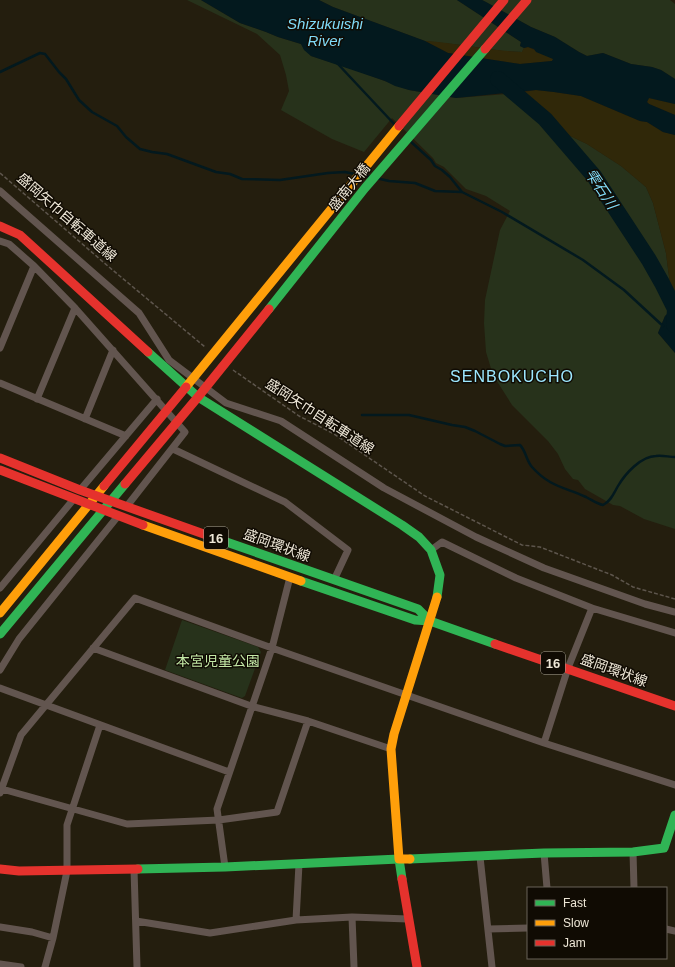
<svg xmlns="http://www.w3.org/2000/svg" width="675" height="967" viewBox="0 0 675 967" font-family="Arial,'Noto Sans JP',sans-serif">
	<style>
		.green { fill: #27321b }
		.sand { fill: #302809 }
		.water { fill: #03191e }
		.lines { fill: none; stroke-linecap: round; stroke-linejoin: round }
		.stream { stroke: #03191e; stroke-width: 2.5 }
		.river { stroke: #03191e; stroke-width: 16 }
		.path { stroke: #5d554c; stroke-width: 1.5; stroke-dasharray: 4 2; stroke-linecap: butt }
		.street { stroke: #62554f; stroke-width: 7 }
		.fast { stroke: #30b455; stroke-width: 9 }
		.slow { stroke: #ff9f0a; stroke-width: 9 }
		.jam { stroke: #e5322d; stroke-width: 9 }
		.labels { text-anchor: middle; stroke-width: 3; stroke-linejoin: round; paint-order: stroke }
		.shield { fill: #100b03; stroke: #aba597; stroke-width: 1 }
		.shield-label { font-size: 13px; font-weight: bold; fill: #eee7d7 }
		.street-label { font-size: 14px; fill: #eee7d7; stroke: #100b03 }
		.park-label { font-size: 14px; fill: #c4e9a7; stroke: #100b03 }
		.water-label { font-size: 15px; font-style: italic; fill: #80dbf8; stroke: #100b03 }
		.quarter-label { font-size: 16px; letter-spacing: 1px; fill: #9de8ff; stroke: #100b03 }
	</style>
	<rect width="100%" height="100%" fill="#241e0e"/>
	<!-- green -->
	<path class="green" d="M 187,0 L 201,0 L 240,23 L 266,32 L 278,37 L 301,44 L 311,56 L 355,70 L 409,90 L 456,98 L 518,93 L 547,116 L 560,131 L 587,144 L 621,166 L 646,187 L 653,203 L 666,253 L 670,284 L 675,305 L 666,302 L 665,303 L 672,308 L 672,312 L 665,316 L 658,333 L 675,353 L 675,529 L 644,519 L 620,506 L 613,505 L 585,489 L 578,480 L 573,479 L 565,469 L 558,454 L 548,441 L 512,405 L 493,375 L 486,352 L 484,323 L 485,300 L 500,230 L 510,211 L 486,196 L 466,189 L 444,167 L 436,163 L 433,158 L 392,118 L 364,152 L 332,139 L 281,110 L 289,91 L 286,75 L 280,55 L 257,34 Z
		M 319,0 L 457,0 L 521,42 L 520,46 L 524,48 L 522,52 L 503,51 L 461,45 L 425,41 L 333,7 Z
		M 482,0 L 670,0 L 675,4 L 675,79 L 661,70 L 652,67 L 631,64 L 603,53 L 587,56 L 579,52 L 555,37 L 531,27 Z
		M 182,620 L 258,647 L 261,652 L 245,696 L 242,698 L 165,670 Z"/>
	<!-- sand -->
	<path class="sand" d="M 425,41 C 458,43 490,51 522,52 L 524,48 L 528,47 L 554,59 L 552,61 L 520,64 L 448,53 Z
		M 536,90 L 554,92 L 581,96 L 640,121 L 647,122 L 663,132 L 675,135 L 675,305 L 670,284 L 666,253 L 653,203 L 646,187 L 621,166 L 587,144 L 560,131 L 547,116 L 518,93 Z
		M 649,98 L 675,104 L 675,115 L 649,104 L 647,102 Z"/>
	<!-- water -->
	<path class="water" d="M 201,0 L 319,0 L 333,7 L 425,41 L 448,53 L 520,64 L 552,61 L 553,59 L 536,52 L 534,49 L 528,47 L 524,48 L 520,46 L 521,42 L 457,0 L 482,0 L 486,2 L 531,27 L 555,37 L 579,52 L 587,56 L 603,53 L 631,64 L 652,67 L 661,70 L 675,79 L 675,104 L 649,98 L 647,102 L 649,104 L 675,115 L 675,135 L 663,132 L 647,122 L 640,121 L 581,96 L 554,92 L 536,90 L 456,98 L 409,90 L 395,86 L 385,81 L 311,56 L 304,50 L 301,44 L 278,37 L 266,32 L 240,23 Z
		M 665,301 L 675,305 L 675,353 L 658,333 L 665,316 L 667,314 L 670,314 L 672,312 L 672,308 Z"/>
	<g class="lines">
		<!-- stream -->
		<path class="stream" d="M 337,63 L 396,126
			M 0,72 L 40,53 L 45,54 L 59,72 L 66,79 L 79,100 L 92,112 L 117,126 L 126,137 L 140,149 L 152,152 L 167,154 L 216,172 L 230,174 L 242,179 L 280,180 L 328,173 L 345,172 L 355,174
			M 409,140 L 431,160 L 435,166 L 442,170 L 450,177 L 462,192
			M 360,175 L 371,177
			M 376,178 L 389,181 L 415,183 L 435,191 L 462,192 L 502,212 L 583,260 L 624,290 L 663,326
			M 362,415 L 409,415 L 452,425 L 465,427 L 475,431 L 500,444 L 505,446 L 520,445 C 526,451 526,460 532,467 C 550,487 564,487 586,497 C 592,500 597,504 603,505 C 611,501 614,493 618,486 C 625,474 641,456 656,456 C 662,455 669,457 675,457"/>
		<!-- river -->
		<path class="river" d="M 498,79 L 545,119 L 594,176 L 649,260 L 662,283 L 675,309 L 674,325"/>
		<!-- path -->
		<path class="path" d="M 0,173 L 109,267 L 205,347
			M 233,370 L 299,416 L 334,434 L 425,496 L 522,545 L 540,547 L 612,575 L 633,587 L 675,599"/>
		<!-- street -->
		<path class="street" d="M 0,191 L 139,313 L 169,360 L 226,403 L 281,421 L 384,488 L 476,537 L 544,568 L 645,604 L 675,612
			M 0,241 L 9,244 L 34,266 L 75,308 L 185,432 L 127,506
			M 0,348 L 34,266
			M 0,383 L 126,436
			M 37,399 L 75,308
			M 85,419 L 113,350
			M 173,449 L 285,502 L 348,550 L 334,580
			M 80,490 L 157,399
			M 431,550 L 442,542 L 516,578 L 592,608 L 675,633
			M 0,588 L 73,500
			M 93,648 L 251,706 L 308,721 L 391,749
			M 0,670 L 19,639 L 118,516
			M 0,688 L 229,772
			M 544,743 L 568,668 L 592,608
			M 2,789 L 127,824 L 219,820 L 277,812 L 308,721
			M 0,793 L 21,735 L 135,598 L 272,648 L 544,743 L 675,785
			M 633,852 L 634,888
			M 544,853 L 547,888
			M 480,857 L 492,967
			M 225,867 L 217,809 L 272,648 L 290,577
			M 134,869 L 137,967
			M 352,917 L 354,967
			M 296,920 L 299,864
			M 136,921 L 210,933 L 296,920 L 352,917 L 408,919
			M 0,927 L 32,932 L 53,938
			M 488,929 L 528,928
			M 666,929 L 675,931
			M 0,964 L 21,967
			M 45,967 L 53,938 L 67,871 L 67,825 L 100,725"/>
		<!-- fast -->
		<path class="fast" d="M 269,309 L 365,188 L 485,49
			M 148,352 L 198,397 L 402,525 L 419,537 L 431,550 L 440,575 L 437,597
			M 215,538 L 418,609 L 430,621
			M 301,581 L 415,620 L 430,621 L 495,644
			M 0,634 L 125,484
			M 410,859 L 544,853 L 633,852 L 664,848 L 675,815
			M 138,869 L 225,867 L 399,859 L 402,879"/>
		<!-- slow -->
		<path class="slow" d="M 186,387 L 399,126
			M 143,525 L 301,581
			M 0,613 L 104,486
			M 410,859 L 399,859 L 391,749 L 394,734 L 437,597"/>
		<!-- jam -->
		<path class="jam" d="M 485,49 L 527,0
			M 399,126 L 504,0
			M 0,226 L 20,235 L 148,352
			M 0,458 L 80,490 L 215,538
			M 0,470 L 143,525
			M 125,484 L 198,397 L 269,309
			M 104,486 L 186,387
			M 495,644 L 675,706
			M 0,869 L 19,871 L 138,869
			M 402,879 L 417,967"/>
	</g>
	<g class="labels">
		<!-- shield labels -->
		<g class="shield">
			<rect x="204" y="527" width="24" height="22" rx="3"/>
			<rect x="541" y="652" width="24" height="22" rx="3"/>
		</g>
		<g class="shield-label">
			<text x="216" y="543">16</text>
			<text x="553" y="668">16</text>
		</g>
		<!-- street labels -->
		<g class="street-label">
			<text transform="translate(349 187) rotate(-51)" y="5">盛南大橋</text>
			<text transform="translate(67 217) rotate(41)" y="5">盛岡矢巾自転車道線</text>
			<text transform="translate(320 416) rotate(33)" y="5">盛岡矢巾自転車道線</text>
			<text transform="translate(277 545) rotate(20)" y="5">盛岡環状線</text>
			<text transform="translate(614 670) rotate(20)" y="5">盛岡環状線</text>
		</g>
		<!-- park labels -->
		<g class="park-label">
			<text x="218" y="666">本宮児童公園</text>
		</g>
		<!-- water labels -->
		<g class="water-label">
			<text x="325" y="29">Shizukuishi<tspan x="325" dy="17">River</tspan></text>
			<text transform="translate(601 189) rotate(56)" y="5">雫石川</text>
		</g>
		<!-- quarter labels -->
		<g class="quarter-label">
			<text x="512" y="382">SENBOKUCHO</text>
		</g>
	</g>
	<!-- legend -->
	<rect x="527" y="887" width="140" height="72" fill="#100b03" stroke="#696358"/>
	<rect x="535" y="900" width="20" height="6" fill="#30b455" stroke="#696358"/>
	<text x="563" y="907" font-size="12" fill="#eee7d7">Fast</text>
	<rect x="535" y="920" width="20" height="6" fill="#ff9f0a" stroke="#696358"/>
	<text x="563" y="927" font-size="12" fill="#eee7d7">Slow</text>
	<rect x="535" y="940" width="20" height="6" fill="#e5322d" stroke="#696358"/>
	<text x="563" y="947" font-size="12" fill="#eee7d7">Jam</text>
</svg>
